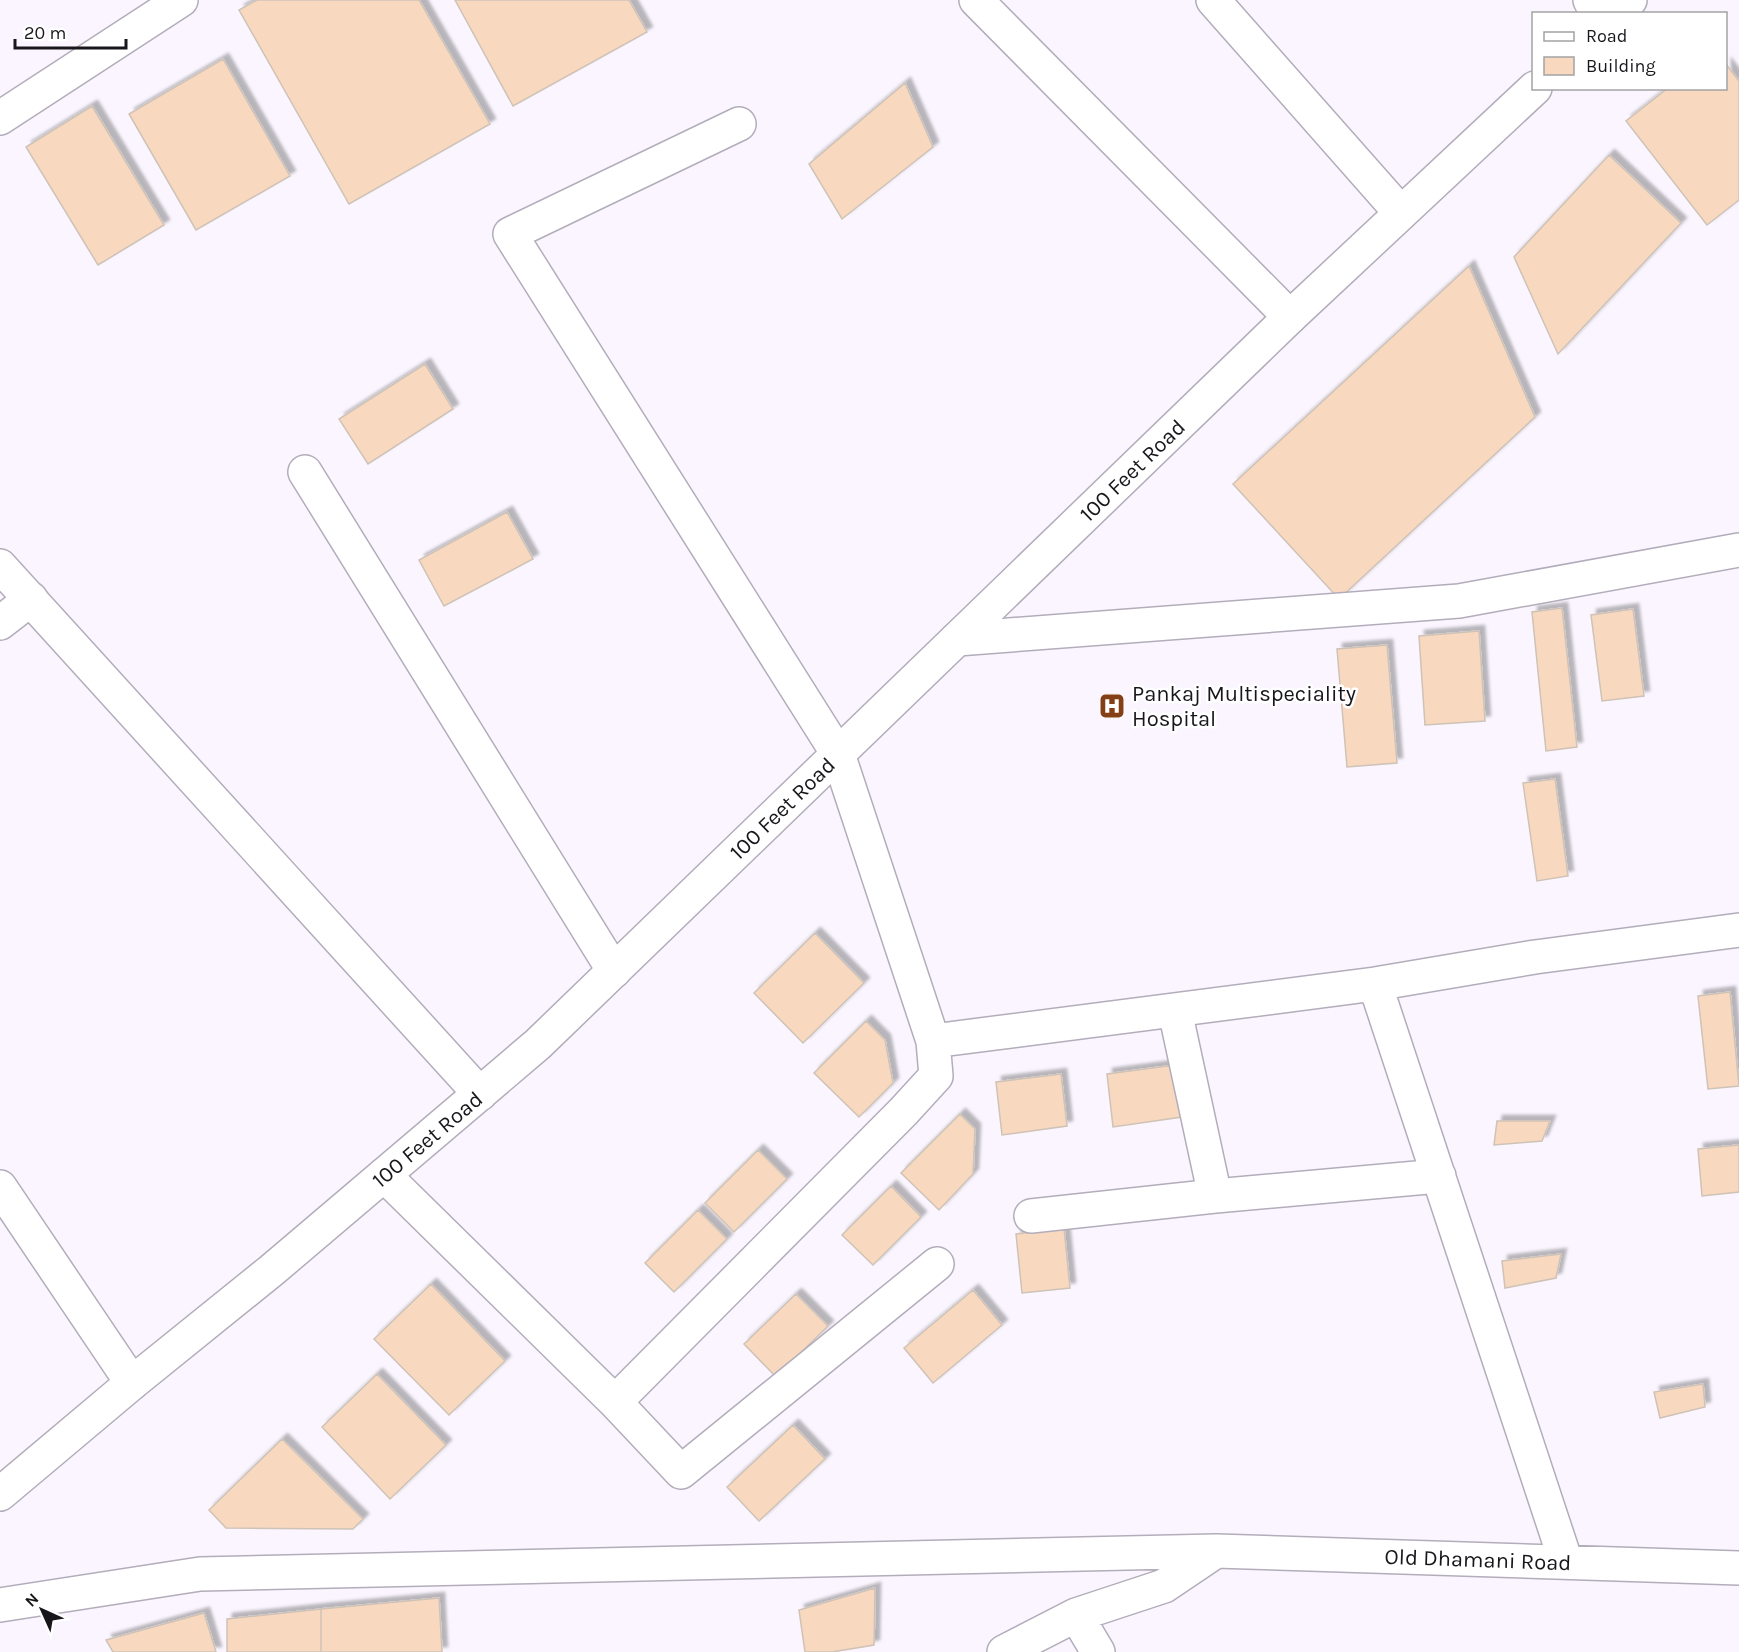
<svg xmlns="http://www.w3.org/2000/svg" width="1739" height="1652" viewBox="0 0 1739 1652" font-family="Karla,sans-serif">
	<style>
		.building { fill: #f8d9bf; stroke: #cfc2b7; stroke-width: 1.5; filter: url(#shadow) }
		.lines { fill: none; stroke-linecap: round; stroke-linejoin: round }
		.street-casing { stroke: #b3adbb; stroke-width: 36 }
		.secondary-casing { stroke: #b3adbb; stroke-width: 36 }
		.street { stroke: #fff; stroke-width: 33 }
		.secondary { stroke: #fff; stroke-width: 33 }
		.labels { text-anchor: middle; stroke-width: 5; stroke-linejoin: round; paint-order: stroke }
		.street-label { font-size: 22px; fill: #18161b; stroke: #fff }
		.poi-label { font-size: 22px; fill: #18161b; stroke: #fff; text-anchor: start }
	</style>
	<defs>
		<filter id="shadow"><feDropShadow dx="5.5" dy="-5.5" stdDeviation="1.5" flood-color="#0004"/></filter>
	</defs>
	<rect width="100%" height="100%" fill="#faf5fe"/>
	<!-- building -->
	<path class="building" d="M 257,0 L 419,0 L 490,124 L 349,204 L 239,10 Z
		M 455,0 L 629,0 L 647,32 L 513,106 Z
		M 223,59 L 290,176 L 196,230 L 129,114 Z
		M 1726,64 L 1739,81 L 1739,200 L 1707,225 L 1626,121 L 1668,88 L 1726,88 Z
		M 905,83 L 933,147 L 842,219 L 809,164 Z
		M 92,106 L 164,225 L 98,265 L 26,147 Z
		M 1609,155 L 1681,223 L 1558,354 L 1514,257 Z
		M 1469,266 L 1535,417 L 1339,599 L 1233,484 Z
		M 425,364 L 453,409 L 368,464 L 339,419 Z
		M 507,512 L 533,559 L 444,606 L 419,560 Z
		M 1562,608 L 1577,747 L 1546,751 L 1532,612 Z
		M 1633,609 L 1644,696 L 1602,701 L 1591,615 Z
		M 1479,631 L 1485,721 L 1425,725 L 1419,636 Z
		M 1387,645 L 1397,763 L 1347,767 L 1337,649 Z
		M 1555,779 L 1568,876 L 1537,881 L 1523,783 Z
		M 815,933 L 864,983 L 803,1043 L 754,993 Z
		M 1730,992 L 1739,1086 L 1708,1089 L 1698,996 Z
		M 866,1021 L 885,1040 L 893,1083 L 859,1117 L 814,1073 Z
		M 1175,1065 L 1182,1117 L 1113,1127 L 1107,1074 Z
		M 1061,1074 L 1067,1126 L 1002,1135 L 996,1082 Z
		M 960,1114 L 975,1129 L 973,1174 L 939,1210 L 901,1173 Z
		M 1497,1121 L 1550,1121 L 1542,1141 L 1494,1145 Z
		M 1739,1145 L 1739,1192 L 1702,1196 L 1698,1149 Z
		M 758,1150 L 787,1179 L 734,1232 L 705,1203 Z
		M 891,1186 L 921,1217 L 873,1265 L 842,1235 Z
		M 698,1210 L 727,1239 L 674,1292 L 645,1263 Z
		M 1064,1228 L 1070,1288 L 1022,1293 L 1016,1234 Z
		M 1561,1254 L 1556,1278 L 1505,1288 L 1502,1261 Z
		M 431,1284 L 505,1361 L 449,1415 L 374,1339 Z
		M 973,1290 L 1002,1325 L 933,1383 L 904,1348 Z
		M 796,1294 L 828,1326 L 776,1377 L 744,1344 Z
		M 377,1374 L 446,1445 L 390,1499 L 322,1427 Z
		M 1703,1384 L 1705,1407 L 1660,1418 L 1654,1392 Z
		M 793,1425 L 825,1459 L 759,1521 L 727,1487 Z
		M 282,1439 L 363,1519 L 353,1529 L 226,1528 L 209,1510 Z
		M 875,1588 L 874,1645 L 832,1652 L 805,1652 L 799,1610 Z
		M 439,1598 L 442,1652 L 321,1652 L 321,1609 Z
		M 321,1609 L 321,1652 L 227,1652 L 227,1619 Z
		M 204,1613 L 216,1652 L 113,1652 L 106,1640 Z"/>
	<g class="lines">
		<!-- street casing -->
		<g class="street-casing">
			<path id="street" d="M 976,0 L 1290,317
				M 1213,0 L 1401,213
				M 1590,0 L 1597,14
				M 739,124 L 510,234 L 838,754 L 933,1041 L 1375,984 L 1535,957 L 1739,930
				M 305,472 L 614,971
				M 0,623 L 31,599
				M 957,639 L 1459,601 L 1739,550
				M 1375,984 L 1566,1562
				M 1175,1011 L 1215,1196
				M 384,1175 L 615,1402 L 903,1112 L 936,1076 L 933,1041
				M 0,1187 L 132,1383
				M 1031,1216 L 1215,1196 L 1439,1176
				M 615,1402 L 681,1472 L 937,1264
				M 0,1605 L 200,1574 L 1216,1551 L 1739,1568
				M 1076,1615 L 1098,1652
				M 1004,1652 L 1076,1615 L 1164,1586 L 1216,1551"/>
		</g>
		<!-- secondary casing -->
		<g class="secondary-casing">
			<path id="secondary" d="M 1616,14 L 1630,0
				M 0,118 L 181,0
				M 0,566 L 480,1094
				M 0,1494 L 132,1383 L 272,1270 L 538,1044 L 1290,317 L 1535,88"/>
		</g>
		<!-- street -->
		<use href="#street" class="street"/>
		<!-- secondary -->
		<use href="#secondary" class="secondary"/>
	</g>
	<!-- icons -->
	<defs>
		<g id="hospital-square" transform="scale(1.35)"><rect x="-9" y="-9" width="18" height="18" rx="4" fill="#843f16" stroke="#fff"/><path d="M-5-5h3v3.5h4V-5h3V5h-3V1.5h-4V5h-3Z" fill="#fff"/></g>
	</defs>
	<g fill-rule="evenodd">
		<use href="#hospital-square" x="1112" y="706"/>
	</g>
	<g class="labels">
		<!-- street labels -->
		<g class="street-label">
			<text transform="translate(1132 470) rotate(-44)" y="8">100 Feet Road</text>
			<text transform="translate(782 808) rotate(-44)" y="8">100 Feet Road</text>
			<text transform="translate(427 1139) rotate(-40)" y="8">100 Feet Road</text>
			<text transform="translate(1478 1559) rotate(2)" y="8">Old Dhamani Road</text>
		</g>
		<!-- poi labels -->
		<g class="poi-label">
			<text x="1132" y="701">Pankaj Multispeciality<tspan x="1132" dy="25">Hospital</tspan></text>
		</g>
	</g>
	<!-- legend -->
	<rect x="1532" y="12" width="195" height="78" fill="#ffffff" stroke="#a3a2a4" stroke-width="1.5"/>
	<rect x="1544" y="32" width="30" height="9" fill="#ffffff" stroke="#a3a2a4" stroke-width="1.5"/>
	<text x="1586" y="42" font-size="18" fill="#18161b">Road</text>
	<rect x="1544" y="57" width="30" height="18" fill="#f8d9bf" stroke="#a3a2a4" stroke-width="1.5"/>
	<text x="1586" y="72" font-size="18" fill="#18161b">Building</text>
	<!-- north arrow -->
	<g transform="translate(42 1610) rotate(315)" stroke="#ffffff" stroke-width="4.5" paint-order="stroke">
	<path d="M0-4.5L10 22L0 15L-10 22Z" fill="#18161b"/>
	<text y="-9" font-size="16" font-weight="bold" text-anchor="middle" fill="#18161b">N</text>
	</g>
	<!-- scale -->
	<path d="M15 39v9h111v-9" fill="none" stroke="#18161b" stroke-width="3"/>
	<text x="24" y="39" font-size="18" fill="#18161b" stroke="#ffffff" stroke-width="4.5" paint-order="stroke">20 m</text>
</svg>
